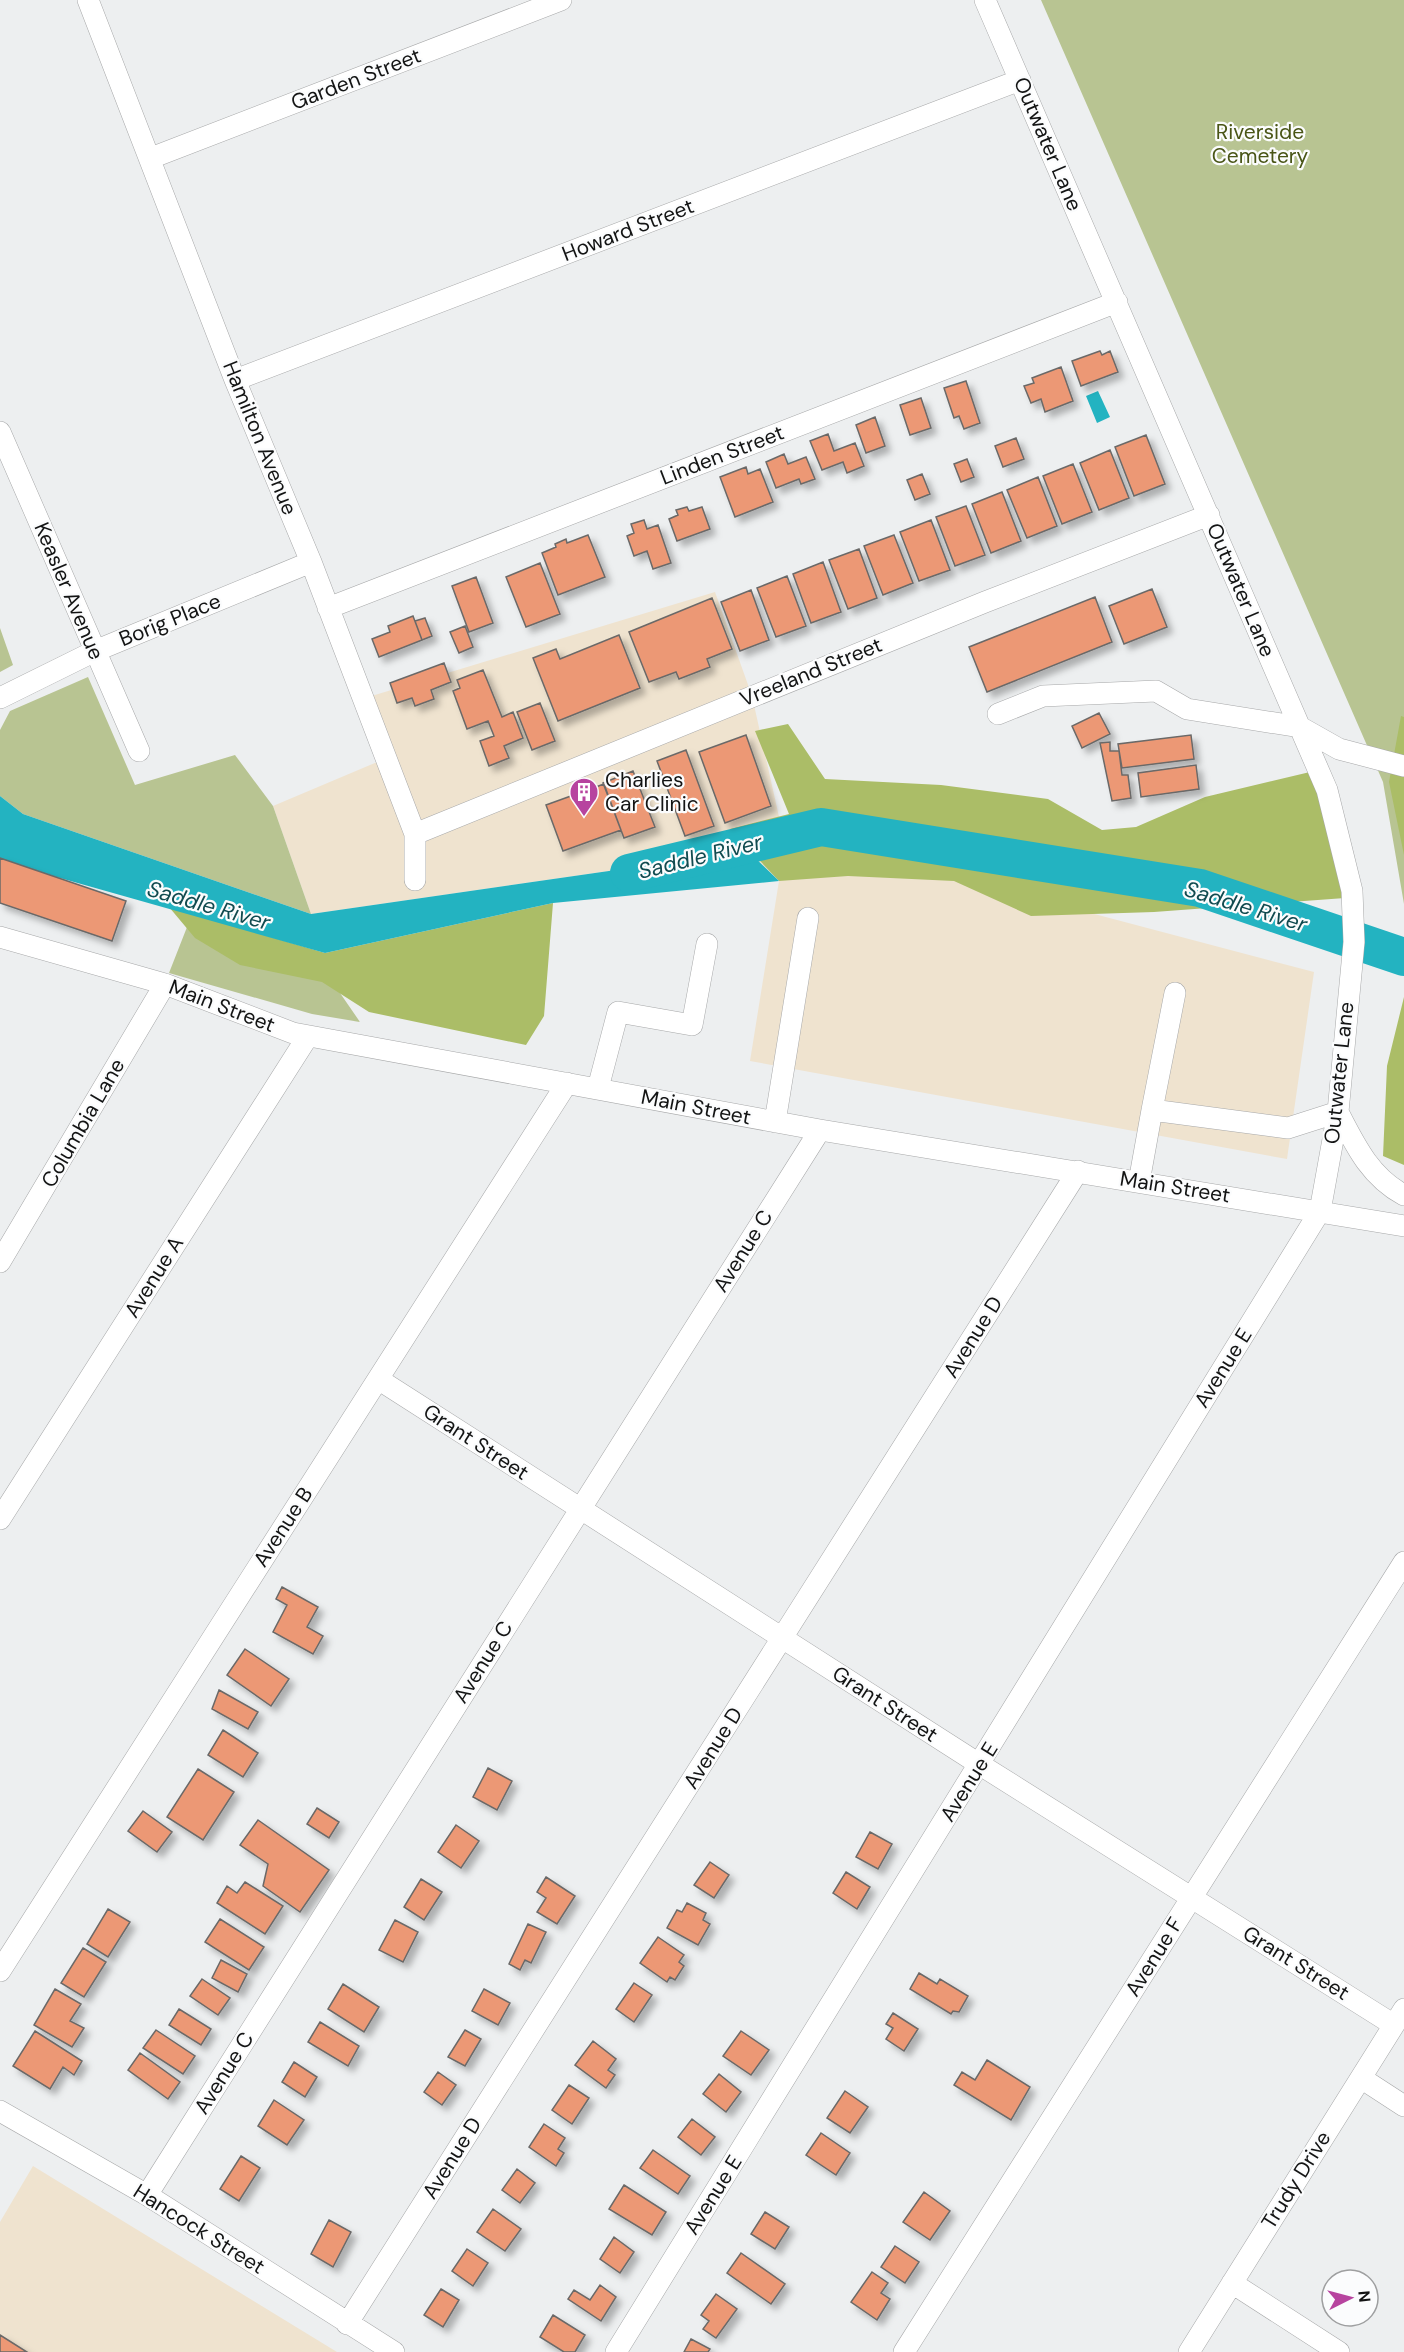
<svg xmlns="http://www.w3.org/2000/svg" width="1404" height="2352" viewBox="0 0 1404 2352" font-family="'DM Sans',sans-serif">
	<style>
		.industrial { fill: #efe3cf }
		.green { fill: #b8c492 }
		.forest { fill: #abbd67 }
		.water { fill: #23b3c1 }
		.lines { fill: none; stroke-linecap: round; stroke-linejoin: round }
		.river { stroke: #23b3c1; stroke-width: 38 }
		.building { fill: #ec9874; stroke: #6b6968; stroke-width: 1.5; filter: url(#shadow) }
		.minor-casing { stroke: #a7a8a9; stroke-width: 22 }
		.minor { stroke: #fff; stroke-width: 21 }
		.labels { text-anchor: middle; stroke-width: 4.5; stroke-linejoin: round; paint-order: stroke }
		.street-label { font-size: 21px; fill: #131414; stroke: #fbfcfd }
		.park-label { font-size: 21px; fill: #495516; stroke: #fbfcfd }
		.poi-label { font-size: 21px; fill: #131414; stroke: #fbfcfd; text-anchor: start }
		.water-label { font-size: 22px; font-style: italic; fill: #114b50; stroke: #fbfcfd }
	</style>
	<defs>
		<filter id="shadow"><feDropShadow dx="5.5" dy="5.5" stdDeviation="3" flood-color="#0004"/></filter>
	</defs>
	<rect width="100%" height="100%" fill="#edeff0"/>
	<!-- industrial -->
	<path class="industrial" d="M 715,592 L 752,696 L 786,848 L 1007,891 L 1314,972 L 1287,1159 L 750,1061 L 779,881 L 748,851 L 311,914 L 273,806 L 389,757 L 365,698 Z
		M 33,2166 L 337,2352 L 0,2352 L 0,2222 Z"/>
	<!-- green -->
	<path class="green" d="M 1041,0 L 1404,0 L 1404,904 L 1383,782 Z
		M 0,628 L 13,665 L 0,672 Z
		M 88,677 L 135,785 L 235,755 L 273,806 L 311,914 L 23,814 L 0,796 L 0,730 L 10,711 Z
		M 189,922 L 329,977 L 360,1022 L 312,1014 L 169,973 Z"/>
	<!-- forest -->
	<path class="forest" d="M 1401,716 L 1404,717 L 1404,855 L 1389,782 Z
		M 788,724 L 825,779 L 941,785 L 1048,799 L 1102,830 L 1136,827 L 1205,797 L 1310,772 L 1326,816 L 1345,898 L 1154,912 L 1031,916 L 954,881 L 848,876 L 779,881 L 730,829 L 789,814 L 755,731 Z
		M 553,903 L 544,1016 L 526,1045 L 369,1012 L 322,982 L 240,965 L 195,938 L 169,907 L 325,953 Z
		M 1404,997 L 1404,1165 L 1383,1156 L 1387,1066 Z"/>
	<!-- water -->
	<path class="water" d="M 1098,391 L 1110,417 L 1097,423 L 1086,396 Z
		M 0,796 L 23,814 L 311,914 L 748,851 L 779,881 L 553,903 L 325,953 L 0,861 Z"/>
	<g class="lines">
		<!-- river -->
		<path class="river" d="M 629,873 L 821,827 L 1200,888 L 1404,957"/>
	</g>
	<!-- building -->
	<path class="building" d="M 1100,351 L 1102,355 L 1110,351 L 1118,372 L 1081,386 L 1072,361 Z
		M 1061,367 L 1073,401 L 1045,412 L 1041,399 L 1031,403 L 1024,386 L 1034,383 L 1032,378 Z
		M 966,381 L 980,423 L 964,429 L 959,416 L 954,418 L 944,388 Z
		M 921,398 L 931,428 L 910,435 L 900,405 Z
		M 875,417 L 885,446 L 866,453 L 856,425 Z
		M 828,434 L 834,451 L 855,443 L 864,466 L 847,473 L 843,462 L 822,470 L 810,441 Z
		M 1146,435 L 1165,484 L 1134,496 L 1115,447 Z
		M 1016,438 L 1024,459 L 1003,467 L 995,446 Z
		M 1110,450 L 1129,498 L 1099,510 L 1080,463 Z
		M 784,454 L 788,464 L 806,457 L 815,479 L 801,484 L 799,479 L 776,488 L 766,462 Z
		M 967,459 L 974,477 L 961,482 L 954,464 Z
		M 1073,464 L 1092,512 L 1062,524 L 1043,476 Z
		M 746,467 L 748,474 L 760,469 L 773,502 L 735,517 L 720,477 Z
		M 922,474 L 930,494 L 915,500 L 907,480 Z
		M 1038,477 L 1057,526 L 1027,538 L 1007,490 Z
		M 1002,492 L 1021,541 L 991,553 L 972,504 Z
		M 966,506 L 985,555 L 955,566 L 936,517 Z
		M 687,507 L 689,511 L 702,507 L 710,529 L 677,541 L 669,519 L 678,515 L 676,510 Z
		M 644,520 L 647,529 L 658,525 L 671,563 L 653,569 L 647,551 L 634,556 L 627,536 L 634,533 L 631,524 Z
		M 931,520 L 950,570 L 919,581 L 900,532 Z
		M 588,535 L 605,577 L 558,595 L 542,553 L 556,547 L 555,544 L 566,539 L 567,543 Z
		M 894,535 L 913,583 L 883,595 L 864,546 Z
		M 859,549 L 877,598 L 848,609 L 829,560 Z
		M 823,562 L 841,612 L 811,623 L 793,574 Z
		M 540,563 L 560,614 L 526,627 L 506,577 Z
		M 787,576 L 806,626 L 776,637 L 757,588 Z
		M 476,577 L 493,623 L 469,632 L 452,586 Z
		M 1152,589 L 1167,627 L 1124,644 L 1109,606 Z
		M 751,590 L 769,640 L 740,651 L 721,602 Z
		M 1095,597 L 1112,642 L 987,692 L 969,647 Z
		M 712,598 L 732,649 L 707,659 L 710,667 L 679,679 L 676,672 L 649,682 L 629,632 Z
		M 413,616 L 422,640 L 379,657 L 372,639 L 390,632 L 388,626 Z
		M 425,618 L 432,636 L 422,640 L 415,621 Z
		M 465,626 L 473,647 L 459,653 L 450,632 Z
		M 619,635 L 640,688 L 558,721 L 533,658 L 556,649 L 560,659 Z
		M 444,663 L 451,682 L 431,690 L 434,699 L 415,706 L 412,698 L 397,703 L 390,683 Z
		M 483,670 L 502,717 L 513,712 L 523,738 L 504,746 L 509,758 L 489,766 L 480,741 L 494,736 L 488,721 L 467,729 L 453,691 L 460,688 L 457,680 Z
		M 540,703 L 555,741 L 532,750 L 517,712 Z
		M 1099,713 L 1110,734 L 1082,748 L 1072,726 Z
		M 746,735 L 771,806 L 725,823 L 699,752 Z
		M 1191,735 L 1194,759 L 1122,768 L 1118,744 Z
		M 1110,742 L 1110,751 L 1119,751 L 1122,775 L 1128,775 L 1131,798 L 1112,801 L 1100,743 Z
		M 686,750 L 714,826 L 685,836 L 657,761 Z
		M 1196,765 L 1199,789 L 1141,797 L 1138,773 Z
		M 633,771 L 655,827 L 624,838 L 603,783 Z
		M 604,784 L 621,830 L 563,851 L 546,805 Z
		M 0,858 L 126,901 L 112,941 L 0,903 Z
		M 282,1587 L 318,1607 L 307,1627 L 323,1636 L 313,1654 L 273,1632 L 287,1605 L 276,1599 Z
		M 245,1649 L 289,1679 L 271,1706 L 227,1675 Z
		M 219,1690 L 258,1712 L 248,1729 L 212,1709 Z
		M 223,1730 L 258,1753 L 243,1777 L 208,1755 Z
		M 488,1768 L 512,1781 L 497,1810 L 473,1797 Z
		M 198,1769 L 234,1792 L 203,1840 L 167,1817 Z
		M 317,1808 L 339,1822 L 329,1838 L 307,1824 Z
		M 143,1811 L 172,1832 L 157,1852 L 128,1831 Z
		M 258,1820 L 329,1870 L 300,1912 L 263,1886 L 268,1864 L 240,1845 Z
		M 456,1825 L 479,1841 L 461,1868 L 438,1852 Z
		M 870,1832 L 892,1844 L 878,1869 L 856,1857 Z
		M 710,1862 L 729,1875 L 714,1898 L 694,1885 Z
		M 846,1872 L 870,1887 L 857,1909 L 833,1893 Z
		M 546,1877 L 575,1896 L 557,1924 L 537,1912 L 546,1898 L 537,1892 Z
		M 421,1879 L 442,1892 L 424,1920 L 404,1907 Z
		M 245,1882 L 283,1906 L 265,1934 L 217,1903 L 227,1886 L 237,1893 Z
		M 687,1903 L 706,1913 L 703,1920 L 710,1924 L 698,1945 L 667,1928 L 677,1910 L 682,1912 Z
		M 108,1909 L 130,1922 L 108,1957 L 87,1944 Z
		M 220,1919 L 264,1947 L 249,1970 L 205,1942 Z
		M 395,1920 L 418,1932 L 403,1962 L 379,1950 Z
		M 528,1924 L 546,1932 L 531,1963 L 525,1960 L 520,1970 L 509,1964 Z
		M 658,1937 L 684,1955 L 679,1962 L 684,1966 L 675,1980 L 670,1977 L 667,1982 L 640,1963 Z
		M 83,1948 L 106,1962 L 84,1997 L 61,1983 Z
		M 221,1960 L 247,1974 L 238,1992 L 212,1978 Z
		M 919,1973 L 937,1984 L 940,1979 L 968,1996 L 959,2012 L 953,2011 L 951,2014 L 910,1989 Z
		M 202,1979 L 230,1998 L 218,2015 L 190,1996 Z
		M 634,1983 L 652,1995 L 634,2022 L 616,2009 Z
		M 343,1984 L 379,2007 L 364,2032 L 328,2009 Z
		M 55,1989 L 81,2004 L 70,2021 L 84,2028 L 72,2047 L 34,2025 Z
		M 484,1989 L 510,2003 L 498,2025 L 472,2011 Z
		M 179,2009 L 211,2029 L 201,2045 L 169,2025 Z
		M 893,2013 L 918,2029 L 904,2051 L 886,2039 L 893,2028 L 886,2024 Z
		M 320,2022 L 359,2046 L 348,2066 L 308,2042 Z
		M 156,2030 L 195,2056 L 183,2074 L 143,2048 Z
		M 465,2030 L 481,2039 L 465,2066 L 448,2057 Z
		M 35,2031 L 82,2061 L 74,2075 L 63,2067 L 50,2089 L 13,2066 Z
		M 741,2031 L 769,2050 L 751,2075 L 723,2056 Z
		M 593,2041 L 616,2059 L 608,2070 L 615,2075 L 606,2088 L 575,2065 Z
		M 140,2053 L 180,2082 L 168,2099 L 128,2070 Z
		M 987,2060 L 1030,2087 L 1011,2120 L 954,2085 L 962,2072 L 975,2080 Z
		M 294,2062 L 317,2077 L 305,2097 L 282,2082 Z
		M 438,2072 L 456,2085 L 442,2105 L 424,2092 Z
		M 719,2074 L 741,2092 L 726,2112 L 703,2094 Z
		M 569,2085 L 589,2098 L 572,2124 L 552,2110 Z
		M 845,2091 L 868,2107 L 850,2133 L 827,2118 Z
		M 274,2100 L 304,2120 L 287,2145 L 258,2126 Z
		M 692,2119 L 715,2137 L 701,2155 L 678,2137 Z
		M 544,2124 L 565,2138 L 558,2149 L 564,2153 L 556,2166 L 529,2147 Z
		M 821,2133 L 850,2153 L 836,2175 L 806,2155 Z
		M 653,2150 L 690,2176 L 678,2194 L 640,2168 Z
		M 241,2156 L 260,2168 L 239,2201 L 220,2189 Z
		M 517,2169 L 535,2183 L 520,2203 L 502,2190 Z
		M 624,2185 L 666,2212 L 652,2235 L 609,2209 Z
		M 924,2192 L 950,2211 L 930,2240 L 903,2222 Z
		M 493,2209 L 521,2229 L 505,2251 L 477,2232 Z
		M 765,2212 L 789,2227 L 775,2249 L 751,2234 Z
		M 329,2220 L 351,2232 L 333,2267 L 311,2254 Z
		M 614,2237 L 634,2252 L 620,2273 L 600,2259 Z
		M 895,2246 L 919,2262 L 905,2283 L 881,2267 Z
		M 467,2249 L 488,2263 L 473,2286 L 452,2271 Z
		M 741,2253 L 785,2284 L 771,2304 L 727,2273 Z
		M 872,2272 L 888,2283 L 881,2293 L 890,2299 L 877,2320 L 851,2302 Z
		M 600,2285 L 616,2297 L 601,2321 L 568,2299 L 574,2290 L 590,2300 Z
		M 441,2289 L 459,2300 L 443,2327 L 424,2315 Z
		M 716,2294 L 737,2309 L 716,2338 L 703,2329 L 709,2321 L 701,2315 Z
		M 553,2315 L 585,2335 L 575,2352 L 564,2352 L 540,2337 Z
		M 0,2335 L 27,2352 L 0,2352 Z
		M 691,2339 L 710,2349 L 708,2352 L 684,2352 Z"/>
	<g class="lines">
		<!-- minor casing -->
		<g class="minor-casing">
			<path id="minor" d="M 88,0 L 235,380 L 311,562 L 415,834 L 415,880
				M 151,158 L 561,0
				M 235,380 L 1020,80
				M 0,432 L 139,751
				M 328,608 L 1117,302
				M 0,698 L 95,651 L 311,562
				M 998,714 L 1043,696 L 1156,691 L 1187,709 L 1300,727 L 1339,749 L 1404,766
				M 415,834 L 985,602 L 1209,515
				M 0,937 L 165,984 L 293,1033 L 820,1130 L 1404,1226
				M 598,1088 L 618,1012 L 692,1025 L 707,944
				M 1152,1110 L 1175,993
				M 1338,1112 C 1355,1145 1370,1177 1404,1195
				M 775,1122 L 808,918
				M 1139,1182 L 1152,1110 L 1288,1128 L 1338,1112
				M 0,1262 L 165,984
				M 378,1379 L 979,1764 L 1394,2025
				M 0,1519 L 308,1036
				M 0,1971 L 567,1083
				M 1361,2078 L 1404,2106
				M 0,2111 L 147,2195 L 394,2352
				M 147,2195 L 820,1130
				M 1232,2283 L 1339,2352
				M 347,2324 L 1078,1171
				M 616,2352 L 1320,1211 L 1338,1112 L 1354,942 L 1352,891 L 1327,790 L 985,0
				M 904,2352 L 1404,1562
				M 1189,2352 L 1404,2009"/>
		</g>
		<!-- minor -->
		<use href="#minor" class="minor"/>
	</g>
	<!-- icons -->
	<defs>
		<g id="building-pin" transform="scale(1.5)"><path d="M0 17L-7.5 6A9.5 9.5 0 1 1 7.5 6Z" fill="#b7449f" stroke="#fbfcfd"/><path d="M-4-6H4V6H1V3H-1V6H-4ZM-2.5-4.3h1.7v1.8h-1.7ZM.8-4.3h1.7v1.8H.8ZM-2.5-1h1.7V.8h-1.7ZM.8-1h1.7V.8H.8Z" fill="#fff"/></g>
	</defs>
	<g fill-rule="evenodd">
		<use href="#building-pin" x="584" y="792"/>
	</g>
	<g class="labels">
		<!-- street labels -->
		<g class="street-label">
			<text transform="translate(356 79) rotate(-21)" y="7">Garden Street</text>
			<text transform="translate(1048 144) rotate(67)" y="7">Outwater Lane</text>
			<text transform="translate(628 230) rotate(-21)" y="7">Howard Street</text>
			<text transform="translate(260 438) rotate(68)" y="7">Hamilton Avenue</text>
			<text transform="translate(722 455) rotate(-21)" y="7">Linden Street</text>
			<text transform="translate(1241 590) rotate(67)" y="7">Outwater Lane</text>
			<text transform="translate(69 591) rotate(67)" y="7">Keasler Avenue</text>
			<text transform="translate(170 620) rotate(-22)" y="7">Borig Place</text>
			<text transform="translate(811 672) rotate(-22)" y="7">Vreeland Street</text>
			<text transform="translate(222 1006) rotate(21)" y="7">Main Street</text>
			<text transform="translate(1339 1073) rotate(-84)" y="7">Outwater Lane</text>
			<text transform="translate(696 1107) rotate(11)" y="7">Main Street</text>
			<text transform="translate(83 1123) rotate(-60)" y="7">Columbia Lane</text>
			<text transform="translate(1175 1187) rotate(9)" y="7">Main Street</text>
			<text transform="translate(743 1251) rotate(-58)" y="7">Avenue C</text>
			<text transform="translate(154 1277) rotate(-58)" y="7">Avenue A</text>
			<text transform="translate(973 1337) rotate(-58)" y="7">Avenue D</text>
			<text transform="translate(1223 1368) rotate(-58)" y="7">Avenue E</text>
			<text transform="translate(476 1442) rotate(33)" y="7">Grant Street</text>
			<text transform="translate(283 1527) rotate(-57)" y="7">Avenue B</text>
			<text transform="translate(483 1662) rotate(-58)" y="7">Avenue C</text>
			<text transform="translate(885 1704) rotate(33)" y="7">Grant Street</text>
			<text transform="translate(713 1748) rotate(-58)" y="7">Avenue D</text>
			<text transform="translate(969 1782) rotate(-58)" y="7">Avenue E</text>
			<text transform="translate(1154 1957) rotate(-58)" y="7">Avenue F</text>
			<text transform="translate(1296 1963) rotate(32)" y="7">Grant Street</text>
			<text transform="translate(224 2073) rotate(-58)" y="7">Avenue C</text>
			<text transform="translate(452 2158) rotate(-58)" y="7">Avenue D</text>
			<text transform="translate(1296 2180) rotate(-58)" y="7">Trudy Drive</text>
			<text transform="translate(713 2195) rotate(-58)" y="7">Avenue E</text>
			<text transform="translate(199 2229) rotate(32)" y="7">Hancock Street</text>
		</g>
		<!-- park labels -->
		<g class="park-label">
			<text x="1260" y="139">Riverside<tspan x="1260" dy="24">Cemetery</tspan></text>
		</g>
		<!-- poi labels -->
		<g class="poi-label">
			<text x="605" y="787">Charlies<tspan x="605" dy="24">Car Clinic</tspan></text>
		</g>
		<!-- water labels -->
		<g class="water-label">
			<text transform="translate(700 856) rotate(-14)" y="8">Saddle River</text>
			<text transform="translate(209 905) rotate(16)" y="8">Saddle River</text>
			<text transform="translate(1246 906) rotate(17)" y="8">Saddle River</text>
		</g>
	</g>
	<!-- north arrow -->
	<g transform="translate(1350 2298) rotate(84)"><circle r="28" fill="#fbfcfd" stroke="#9e9fa0" stroke-width="1.5"/>
	<path d="M0-4.5L10 22L0 15L-10 22Z" fill="#b7449f"/>
	<text y="-9" font-size="16" font-weight="bold" text-anchor="middle" fill="#131414">N</text>
	</g>
</svg>
